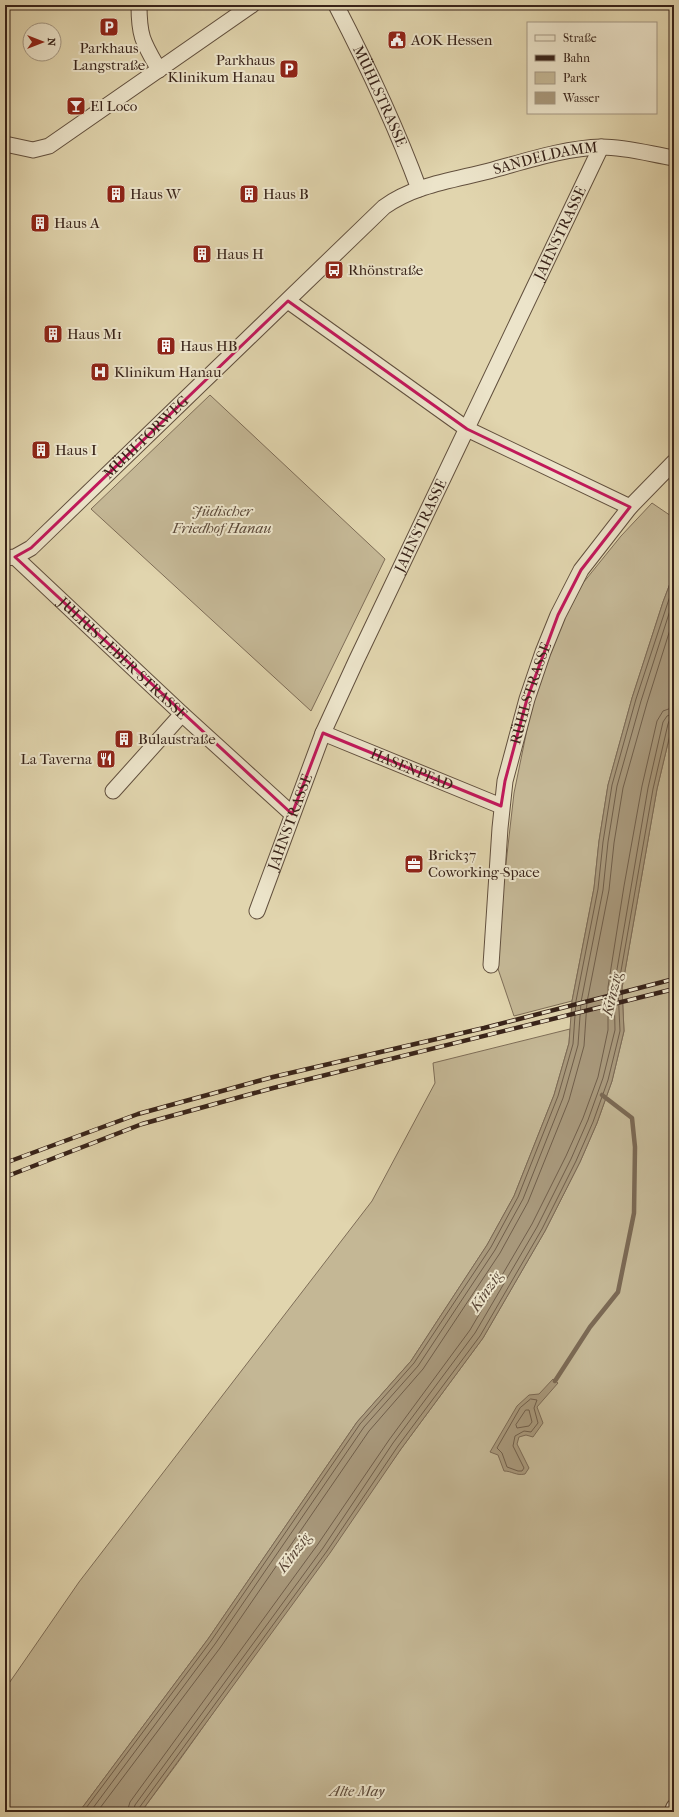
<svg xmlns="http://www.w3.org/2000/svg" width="679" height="1817" viewBox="0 0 679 1817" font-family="'IM FELL French Canon',serif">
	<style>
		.green { fill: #c4b795; stroke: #7e6d57 }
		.water { fill: #a8987b; stroke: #7b6954 }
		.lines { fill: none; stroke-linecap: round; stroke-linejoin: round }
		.shore { stroke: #705e4a; stroke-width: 1 }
		.stream { stroke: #7b6954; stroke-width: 4.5 }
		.minor-casing { stroke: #62503e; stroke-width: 17 }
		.minor { stroke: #ece4ca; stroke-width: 15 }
		.rail-casing { stroke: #382319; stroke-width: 4.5 }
		.rail { stroke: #ece4ca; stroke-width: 3; stroke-dasharray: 9; stroke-linecap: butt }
		.marked { fill: none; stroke: #c2185b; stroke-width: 3; stroke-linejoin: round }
		.labels { text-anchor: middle; stroke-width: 4; stroke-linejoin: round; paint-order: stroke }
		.poi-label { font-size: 15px; fill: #382319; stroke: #ece4ca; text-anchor: start }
		.street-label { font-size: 15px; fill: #382319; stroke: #ece4ca }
		.park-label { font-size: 15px; font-style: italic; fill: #5b4838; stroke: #ece4ca }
		.water-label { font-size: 16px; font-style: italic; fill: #5a4636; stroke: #ece4ca }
	</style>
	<rect width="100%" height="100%" fill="#e1d5ae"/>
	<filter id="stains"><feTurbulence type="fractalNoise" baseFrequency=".005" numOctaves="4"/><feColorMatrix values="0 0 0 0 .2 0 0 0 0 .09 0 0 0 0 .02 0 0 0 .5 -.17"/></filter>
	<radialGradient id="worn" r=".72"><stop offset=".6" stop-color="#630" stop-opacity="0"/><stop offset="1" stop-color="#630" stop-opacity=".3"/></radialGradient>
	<!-- green -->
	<path class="green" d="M 210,395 L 385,559 L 311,711 L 91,509 Z
		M 652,503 L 674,518 L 674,573 L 663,602 L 632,698 L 608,785 L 599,841 L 594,888 L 572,1001 L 514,1016 L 495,960 L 514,793 L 531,710 L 557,632 L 583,583 L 621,536 Z
		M 674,718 L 674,1796 L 666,1812 L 141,1812 L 176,1765 L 401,1449 L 483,1338 L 545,1231 L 580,1162 L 597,1123 L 612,1081 L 624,1031 L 622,988 L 657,789 Z
		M 570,1029 L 569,1043 L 554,1095 L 514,1196 L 487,1245 L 411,1361 L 357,1422 L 208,1639 L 79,1812 L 5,1812 L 5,1689 L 79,1582 L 372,1201 L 435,1083 L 433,1063 Z"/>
	<!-- water -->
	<path class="water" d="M 674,573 L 674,718 L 657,789 L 622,988 L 624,1031 L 612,1081 L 597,1123 L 580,1162 L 545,1231 L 483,1338 L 401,1449 L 330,1553 L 141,1812 L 79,1812 L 208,1639 L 357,1422 L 411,1361 L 487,1245 L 514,1196 L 554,1095 L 569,1043 L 572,1001 L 594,888 L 599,841 L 608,785 L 632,698 L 663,602 Z
		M 553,1379 L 558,1383 L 537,1407 L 543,1423 L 533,1437 L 526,1435 L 519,1437 L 517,1444 L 529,1468 L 525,1474 C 516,1476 512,1471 504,1471 L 498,1455 L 490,1452 L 517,1406 L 529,1395 L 539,1394 Z"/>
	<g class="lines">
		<!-- shore -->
		<path class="shore" d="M 531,1399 L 537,1400 L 534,1408 L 538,1423 L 531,1432 L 524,1431 L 515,1436 L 513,1446 L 524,1468 L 522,1471 L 518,1471 L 507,1467 L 502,1453 L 497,1448 L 520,1408 Z
			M 526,1410 L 529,1410 L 532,1422 L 529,1426 L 517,1428 L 516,1425 Z
			M 83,1812 L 211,1641 L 360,1424 L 414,1363 L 491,1247 L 518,1197 L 558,1096 L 573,1044 L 576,1001 L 598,889 L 603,842 L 612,785 L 636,699 L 674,584
			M 90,1812 L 215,1644 L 364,1427 L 418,1366 L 495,1250 L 523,1199 L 563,1098 L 578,1045 L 581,1002 L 603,890 L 608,842 L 617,786 L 641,701 L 674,598
			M 97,1812 L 220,1648 L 369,1431 L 423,1369 L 500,1253 L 528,1202 L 569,1100 L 584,1046 L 587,1002 L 609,890 L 614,843 L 623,788 L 647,703 L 674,617
			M 127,1812 L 130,1802 L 318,1544 L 389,1440 L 470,1330 L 532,1224 L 566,1156 L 583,1118 L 598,1077 L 608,1030 L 608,987 L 624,886 L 642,786 L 657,721 L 663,711 L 674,707
			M 133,1812 L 135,1805 L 323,1548 L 393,1443 L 475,1333 L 537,1227 L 571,1159 L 588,1120 L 603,1078 L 615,1030 L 614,987 L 648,788 L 663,722 L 667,716 L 674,713
			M 138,1812 L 139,1808 L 327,1551 L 398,1446 L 480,1336 L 542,1229 L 576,1161 L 593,1122 L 608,1080 L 620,1031 L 618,988 L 653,789 L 668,724 L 670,719 L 674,718"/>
		<!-- stream -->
		<path class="stream" d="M 555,1381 L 590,1327 L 618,1292 L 634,1213 L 635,1147 L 632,1118 L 602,1095"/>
		<!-- minor casing -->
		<g class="minor-casing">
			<g id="minor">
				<path d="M 139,5 C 139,37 143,42 159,70"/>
				<path id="s1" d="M 336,5 C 367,65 396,126 419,189"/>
				<path d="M 5,144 L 33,150 L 49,146 L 252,5"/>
				<path d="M 288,301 L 467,429 L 630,507"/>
				<path id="s2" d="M 15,557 L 182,714 L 292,814"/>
				<path id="s3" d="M 5,558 L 15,557 L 31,548 L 384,207 C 414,185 454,180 489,171 C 526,161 564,148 602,147 C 626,147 650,154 674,158"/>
				<path id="s4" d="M 323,733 L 501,806"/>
				<path d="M 113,791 L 182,714"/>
				<path id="s5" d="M 257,911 L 323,733 L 356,661 L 601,147"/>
				<path id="s6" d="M 491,965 L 500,828 L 505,781 L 527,699 L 543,652 L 558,615 L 581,570 L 630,507 L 674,462"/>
				<path d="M 672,1812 L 674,1807"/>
			</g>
		</g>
		<!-- minor -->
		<use href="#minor" class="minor"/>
		<!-- rail casing -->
		<g class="rail-casing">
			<path id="rail" d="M 5,1163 L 138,1114 L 273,1077 L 484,1028 L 674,979
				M 5,1177 L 142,1124 L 273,1088 L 674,989"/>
		</g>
		<!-- rail -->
		<use href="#rail" class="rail"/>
	</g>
	<!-- marked area -->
	<path class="marked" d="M 288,301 L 467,429 L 630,507 L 581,570 L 558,615 L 527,699 L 505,781 L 501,806 L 323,733 L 292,814 L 15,557 L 31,548 Z"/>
	<!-- icons -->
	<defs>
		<g id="parking-square" transform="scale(1)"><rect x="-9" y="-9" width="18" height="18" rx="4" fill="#8f2418" stroke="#ece4ca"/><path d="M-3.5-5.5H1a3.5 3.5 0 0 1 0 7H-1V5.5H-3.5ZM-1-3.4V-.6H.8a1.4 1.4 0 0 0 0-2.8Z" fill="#fff"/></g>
		<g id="civic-square" transform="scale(1)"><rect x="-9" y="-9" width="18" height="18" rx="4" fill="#8f2418" stroke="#ece4ca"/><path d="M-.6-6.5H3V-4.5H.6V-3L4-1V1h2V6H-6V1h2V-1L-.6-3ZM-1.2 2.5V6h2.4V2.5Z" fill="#fff"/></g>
		<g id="bar-square" transform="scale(1)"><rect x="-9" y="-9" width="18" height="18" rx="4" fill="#8f2418" stroke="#ece4ca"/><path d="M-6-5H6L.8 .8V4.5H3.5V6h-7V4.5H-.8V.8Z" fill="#fff"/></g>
		<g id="building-square" transform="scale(1)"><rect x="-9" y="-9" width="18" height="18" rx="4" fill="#8f2418" stroke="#ece4ca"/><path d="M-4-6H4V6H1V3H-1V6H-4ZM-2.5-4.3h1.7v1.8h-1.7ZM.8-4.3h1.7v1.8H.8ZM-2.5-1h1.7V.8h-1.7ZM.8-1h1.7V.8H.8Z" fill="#fff"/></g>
		<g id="bus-square" transform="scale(1)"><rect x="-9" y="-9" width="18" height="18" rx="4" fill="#8f2418" stroke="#ece4ca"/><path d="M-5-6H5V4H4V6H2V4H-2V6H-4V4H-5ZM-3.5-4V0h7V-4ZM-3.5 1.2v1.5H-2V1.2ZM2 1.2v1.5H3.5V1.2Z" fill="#fff"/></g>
		<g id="hospital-square" transform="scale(1)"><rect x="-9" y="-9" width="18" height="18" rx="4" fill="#8f2418" stroke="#ece4ca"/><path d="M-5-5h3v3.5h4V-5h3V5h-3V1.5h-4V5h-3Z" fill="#fff"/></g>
		<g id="restaurant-square" transform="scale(1)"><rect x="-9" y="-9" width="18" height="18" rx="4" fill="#8f2418" stroke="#ece4ca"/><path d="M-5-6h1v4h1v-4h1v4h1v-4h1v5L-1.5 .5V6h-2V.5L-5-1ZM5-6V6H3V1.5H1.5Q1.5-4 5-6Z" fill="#fff"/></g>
		<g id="office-square" transform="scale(1)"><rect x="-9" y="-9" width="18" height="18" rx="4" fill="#8f2418" stroke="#ece4ca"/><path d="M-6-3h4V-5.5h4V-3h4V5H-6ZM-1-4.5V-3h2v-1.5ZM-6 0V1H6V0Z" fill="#fff"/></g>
	</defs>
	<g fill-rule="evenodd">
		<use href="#parking-square" x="109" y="27"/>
		<use href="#civic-square" x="397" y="40"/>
		<use href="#parking-square" x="289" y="69"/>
		<use href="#bar-square" x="76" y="106"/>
		<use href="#building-square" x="116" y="194"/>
		<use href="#building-square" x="249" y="194"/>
		<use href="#building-square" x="40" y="223"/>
		<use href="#building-square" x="202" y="254"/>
		<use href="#bus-square" x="334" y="270"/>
		<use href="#building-square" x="53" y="334"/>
		<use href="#building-square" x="166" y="346"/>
		<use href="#hospital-square" x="100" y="372"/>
		<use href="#building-square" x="41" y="450"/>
		<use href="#building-square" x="124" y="739"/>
		<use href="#restaurant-square" x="106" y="759"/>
		<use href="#office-square" x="414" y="864"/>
	</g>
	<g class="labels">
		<!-- poi labels -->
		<g class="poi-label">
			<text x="411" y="45">AOK Hessen</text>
			<text x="109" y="53" text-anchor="middle">Parkhaus<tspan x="109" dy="17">Langstraße</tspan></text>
			<text x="275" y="65" text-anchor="end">Parkhaus<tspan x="275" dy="17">Klinikum Hanau</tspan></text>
			<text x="90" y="111">El Loco</text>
			<text x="130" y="199">Haus W</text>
			<text x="263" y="199">Haus B</text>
			<text x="54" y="228">Haus A</text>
			<text x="216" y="259">Haus H</text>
			<text x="348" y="275">Rhönstraße</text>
			<text x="67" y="339">Haus M1</text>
			<text x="180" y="351">Haus HB</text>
			<text x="114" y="377">Klinikum Hanau</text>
			<text x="55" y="455">Haus I</text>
			<text x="138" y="744">Bulaustraße</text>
			<text x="92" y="764" text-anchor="end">La Taverna</text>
			<text x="428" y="860">Brick37<tspan x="428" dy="17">Coworking-Space</tspan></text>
		</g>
		<!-- street labels -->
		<g class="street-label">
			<text dy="5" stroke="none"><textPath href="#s1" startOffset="101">MÜHLSTRASSE</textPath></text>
			<text dy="5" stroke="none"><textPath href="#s3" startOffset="689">SANDELDAMM</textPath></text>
			<text dy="5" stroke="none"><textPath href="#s5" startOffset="743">JAHNSTRASSE</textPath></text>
			<text dy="5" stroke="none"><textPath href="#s3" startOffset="188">MÜHLTORWEG</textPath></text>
			<text dy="5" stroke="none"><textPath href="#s5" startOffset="419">JAHNSTRASSE</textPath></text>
			<text dy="5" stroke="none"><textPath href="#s2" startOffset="148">JULIUS-LEBER-STRASSE</textPath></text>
			<text dy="5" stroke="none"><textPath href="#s6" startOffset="276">RÜHLSTRASSE</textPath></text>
			<text dy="5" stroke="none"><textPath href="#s4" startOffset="96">HASENPFAD</textPath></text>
			<text dy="5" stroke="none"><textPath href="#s5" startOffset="95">JAHNSTRASSE</textPath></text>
		</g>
		<!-- park labels -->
		<g class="park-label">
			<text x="222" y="516">Jüdischer<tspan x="222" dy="17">Friedhof Hanau</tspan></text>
			<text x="357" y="1796">Alte May</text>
		</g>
		<!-- water labels -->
		<g class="water-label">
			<text transform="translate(611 994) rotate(-77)" y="6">Kinzig</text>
			<text transform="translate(485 1291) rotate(-56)" y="6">Kinzig</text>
			<text transform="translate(293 1552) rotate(-53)" y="6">Kinzig</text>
		</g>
	</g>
	<!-- margin -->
	<rect width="679" height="1817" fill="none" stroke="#e1d5ae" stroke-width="20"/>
	<rect x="6" y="6" width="667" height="1805" fill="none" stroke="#382319" stroke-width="2"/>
	<rect x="10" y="10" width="659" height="1797" fill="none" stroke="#382319"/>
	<!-- legend -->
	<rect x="527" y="22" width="130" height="92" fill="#ece4ca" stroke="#a49783"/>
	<rect x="535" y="35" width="20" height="6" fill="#ece4ca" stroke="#a49783"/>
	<text x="563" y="42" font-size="12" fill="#382319">Straße</text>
	<rect x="535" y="55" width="20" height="6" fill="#382319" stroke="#a49783"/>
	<text x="563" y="62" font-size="12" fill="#382319">Bahn</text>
	<rect x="535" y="72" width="20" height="12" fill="#c4b795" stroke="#a49783"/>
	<text x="563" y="82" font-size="12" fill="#382319">Park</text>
	<rect x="535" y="92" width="20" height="12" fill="#a8987b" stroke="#a49783"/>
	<text x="563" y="102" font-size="12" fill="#382319">Wasser</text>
	<!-- north arrow -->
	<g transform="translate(42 42) rotate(90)"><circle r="19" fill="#ece4ca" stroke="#a49783"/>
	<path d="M0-3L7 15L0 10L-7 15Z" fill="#8f2418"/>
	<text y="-6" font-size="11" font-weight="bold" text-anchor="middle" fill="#382319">N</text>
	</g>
	<rect width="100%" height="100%" filter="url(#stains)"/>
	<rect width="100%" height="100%" fill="url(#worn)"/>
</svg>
